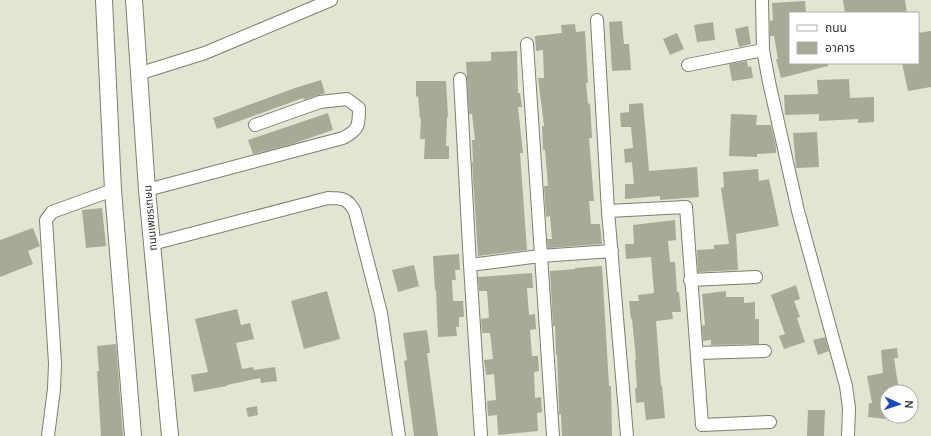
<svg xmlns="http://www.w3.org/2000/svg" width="931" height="436" viewBox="0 0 931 436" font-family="Manrope,'Noto Sans Thai',sans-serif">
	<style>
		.building { fill: #a7aa97 }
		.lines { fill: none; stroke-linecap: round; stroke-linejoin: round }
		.minor-casing { stroke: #7c7f6d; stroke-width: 14 }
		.major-casing { stroke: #7c7f6d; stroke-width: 18 }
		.minor { stroke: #fff; stroke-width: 12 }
		.major { stroke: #fff; stroke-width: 16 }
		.labels { text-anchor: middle; stroke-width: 3; stroke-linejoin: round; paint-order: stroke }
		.street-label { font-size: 11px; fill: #33342d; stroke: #fff }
	</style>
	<rect width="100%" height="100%" fill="#e2e5d2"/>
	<!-- building -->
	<path class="building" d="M 843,0 L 905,0 L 907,13 L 845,13 Z
		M 805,1 L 806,13 L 790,13 L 790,63 L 828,63 L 828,66 L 781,78 L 776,59 L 778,59 L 774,36 L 770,36 L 770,21 L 773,20 L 772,3 Z
		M 622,21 L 624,44 L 629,44 L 631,70 L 612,71 L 609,22 Z
		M 713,22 L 715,40 L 697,42 L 694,25 Z
		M 575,24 L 576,32 L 585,31 L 588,83 L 586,83 L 588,104 L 590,103 L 592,138 L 589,138 L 594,201 L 589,201 L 591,224 L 600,224 L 602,244 L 548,248 L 547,239 L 552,239 L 550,216 L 546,217 L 544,186 L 548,186 L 545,150 L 543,150 L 542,126 L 544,126 L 538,78 L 544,78 L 543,50 L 536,51 L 535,36 L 562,33 L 561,25 Z
		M 748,26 L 751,44 L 739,47 L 735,29 Z
		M 931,31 L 931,87 L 908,91 L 902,63 L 918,63 L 918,33 Z
		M 677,33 L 684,49 L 670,55 L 663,39 Z
		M 517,51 L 518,93 L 520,93 L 522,107 L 518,107 L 523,153 L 520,153 L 527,250 L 478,256 L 472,162 L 473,162 L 472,140 L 475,140 L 472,114 L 469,114 L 466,62 L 491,61 L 491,52 Z
		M 747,61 L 748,67 L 751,66 L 753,78 L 732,81 L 729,64 Z
		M 849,79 L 850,98 L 874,97 L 874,122 L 858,123 L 858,119 L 819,121 L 819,114 L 785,115 L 784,95 L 818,94 L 817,80 Z
		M 321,80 L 325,93 L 304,100 L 303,98 L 217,129 L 213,118 L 295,88 Z
		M 416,81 L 446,81 L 448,117 L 447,117 L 446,146 L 449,146 L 449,159 L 424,159 L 425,139 L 420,139 L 421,118 L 420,119 L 418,96 L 416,97 Z
		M 643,103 L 649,171 L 697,167 L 699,197 L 660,200 L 660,196 L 625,199 L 625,184 L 634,184 L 632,162 L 625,163 L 624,149 L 633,148 L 631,127 L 621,127 L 620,113 L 629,112 L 629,104 Z
		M 328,113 L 333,130 L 292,144 L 253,154 L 248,140 Z
		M 731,114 L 757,115 L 756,125 L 771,125 L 776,147 L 776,153 L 757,154 L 757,157 L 729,156 Z
		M 817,132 L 819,167 L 796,168 L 793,133 Z
		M 758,169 L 759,181 L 769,179 L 779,226 L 736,234 L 738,270 L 698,272 L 697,250 L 714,249 L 714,245 L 729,244 L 721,188 L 724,187 L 723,172 Z
		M 102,208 L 106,246 L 86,248 L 82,210 Z
		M 675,220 L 676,240 L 668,241 L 670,262 L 675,262 L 677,292 L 679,292 L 681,312 L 672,312 L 673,319 L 656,321 L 661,386 L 662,386 L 665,418 L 646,420 L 644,402 L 636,403 L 635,388 L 637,388 L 635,360 L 636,360 L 632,319 L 631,319 L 629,301 L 639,301 L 638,295 L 654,293 L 651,257 L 626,259 L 625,244 L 634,244 L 633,225 Z
		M 33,228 L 40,246 L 28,251 L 33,264 L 0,277 L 0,240 Z
		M 459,254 L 460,270 L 455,270 L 456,280 L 452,280 L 453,301 L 463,301 L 464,317 L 459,317 L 459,327 L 456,327 L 457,336 L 438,337 L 436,290 L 435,290 L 433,256 Z
		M 414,265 L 419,286 L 398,292 L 392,270 Z
		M 602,266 L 609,386 L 611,386 L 612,436 L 562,436 L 561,414 L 559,415 L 559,407 L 557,355 L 556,355 L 555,326 L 553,326 L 550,271 L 575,269 L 575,268 Z
		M 532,273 L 533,288 L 527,288 L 529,315 L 535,314 L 536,328 L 536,329 L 530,330 L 532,356 L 538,356 L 539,371 L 534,372 L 535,398 L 541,397 L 542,412 L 537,413 L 538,431 L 498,435 L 497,415 L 488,416 L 487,401 L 496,400 L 494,374 L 486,375 L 484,360 L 493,359 L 490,333 L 482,333 L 482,332 L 481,319 L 489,318 L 487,291 L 479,291 L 478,277 Z
		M 796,285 L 800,299 L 794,301 L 800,317 L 797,318 L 805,342 L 784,349 L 779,336 L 785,334 L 771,295 Z
		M 327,291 L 340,339 L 304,349 L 291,301 Z
		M 726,291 L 726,297 L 744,297 L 744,303 L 755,302 L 755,319 L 759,319 L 759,344 L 711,345 L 711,340 L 703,341 L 702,326 L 705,325 L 702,294 Z
		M 237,309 L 241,325 L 250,323 L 254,339 L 236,343 L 242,369 L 253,367 L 254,370 L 275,367 L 277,381 L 261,383 L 260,378 L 227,385 L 227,386 L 194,392 L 191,375 L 208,372 L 195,319 Z
		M 427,330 L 430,353 L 427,353 L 438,436 L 414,436 L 404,361 L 407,360 L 403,333 Z
		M 825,337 L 829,351 L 818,355 L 813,340 Z
		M 116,344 L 123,436 L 101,436 L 97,371 L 99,371 L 97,346 Z
		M 897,348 L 898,358 L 894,358 L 899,391 L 887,392 L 887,419 L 868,417 L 869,403 L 872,403 L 867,376 L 883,373 L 881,350 Z
		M 257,406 L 258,415 L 248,417 L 246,408 Z
		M 808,410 L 825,410 L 824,436 L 807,436 Z"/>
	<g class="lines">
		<!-- minor casing -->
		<g class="minor-casing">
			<path id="minor" d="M 762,0 L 763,50 L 769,82 L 798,211 L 846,386 L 849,408 L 848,436
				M 597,20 L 608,211 L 627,436
				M 527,44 L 553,436
				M 688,65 L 763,50
				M 138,74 L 205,53 L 331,0
				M 460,79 L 470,265
				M 147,190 L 343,138 C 359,130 359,125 359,108 L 347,99 L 320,102 L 255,125
				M 608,211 L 686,207 L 702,425 L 770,422
				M 152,244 L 328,198 C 342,198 348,198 355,212 L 381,313 L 399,436
				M 690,280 L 756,277
				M 698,353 L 765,351
				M 48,436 L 54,389 L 55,363 L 46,220 L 52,212 L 113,190
				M 481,436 L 470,265 L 540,256 L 612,251"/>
		</g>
		<!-- major casing -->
		<g class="major-casing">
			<path id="major" d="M 104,0 L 113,190 L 133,436
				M 134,0 L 147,190 L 170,436"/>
		</g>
		<!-- minor -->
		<use href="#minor" class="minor"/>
		<!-- major -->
		<use href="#major" class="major"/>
	</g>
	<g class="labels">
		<!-- street labels -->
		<g class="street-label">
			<text transform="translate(150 218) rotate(-95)" y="4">ถนนเพชรเกษม</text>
		</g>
	</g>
	<!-- legend -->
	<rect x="789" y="12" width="130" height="52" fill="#ffffff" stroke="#adaeab"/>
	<rect x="797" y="25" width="20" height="6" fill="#ffffff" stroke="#adaeab"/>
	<text x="825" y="32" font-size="12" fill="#33342d">ถนน</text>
	<rect x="797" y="42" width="20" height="12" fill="#a7aa97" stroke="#adaeab"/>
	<text x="825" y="52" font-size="12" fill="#33342d">อาคาร</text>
	<!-- north arrow -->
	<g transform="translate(899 404) rotate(93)"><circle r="19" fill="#ffffff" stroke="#adaeab"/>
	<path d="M0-3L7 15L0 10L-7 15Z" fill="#1a4bb8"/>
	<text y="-6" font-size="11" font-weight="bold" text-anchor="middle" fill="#33342d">N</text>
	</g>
</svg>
